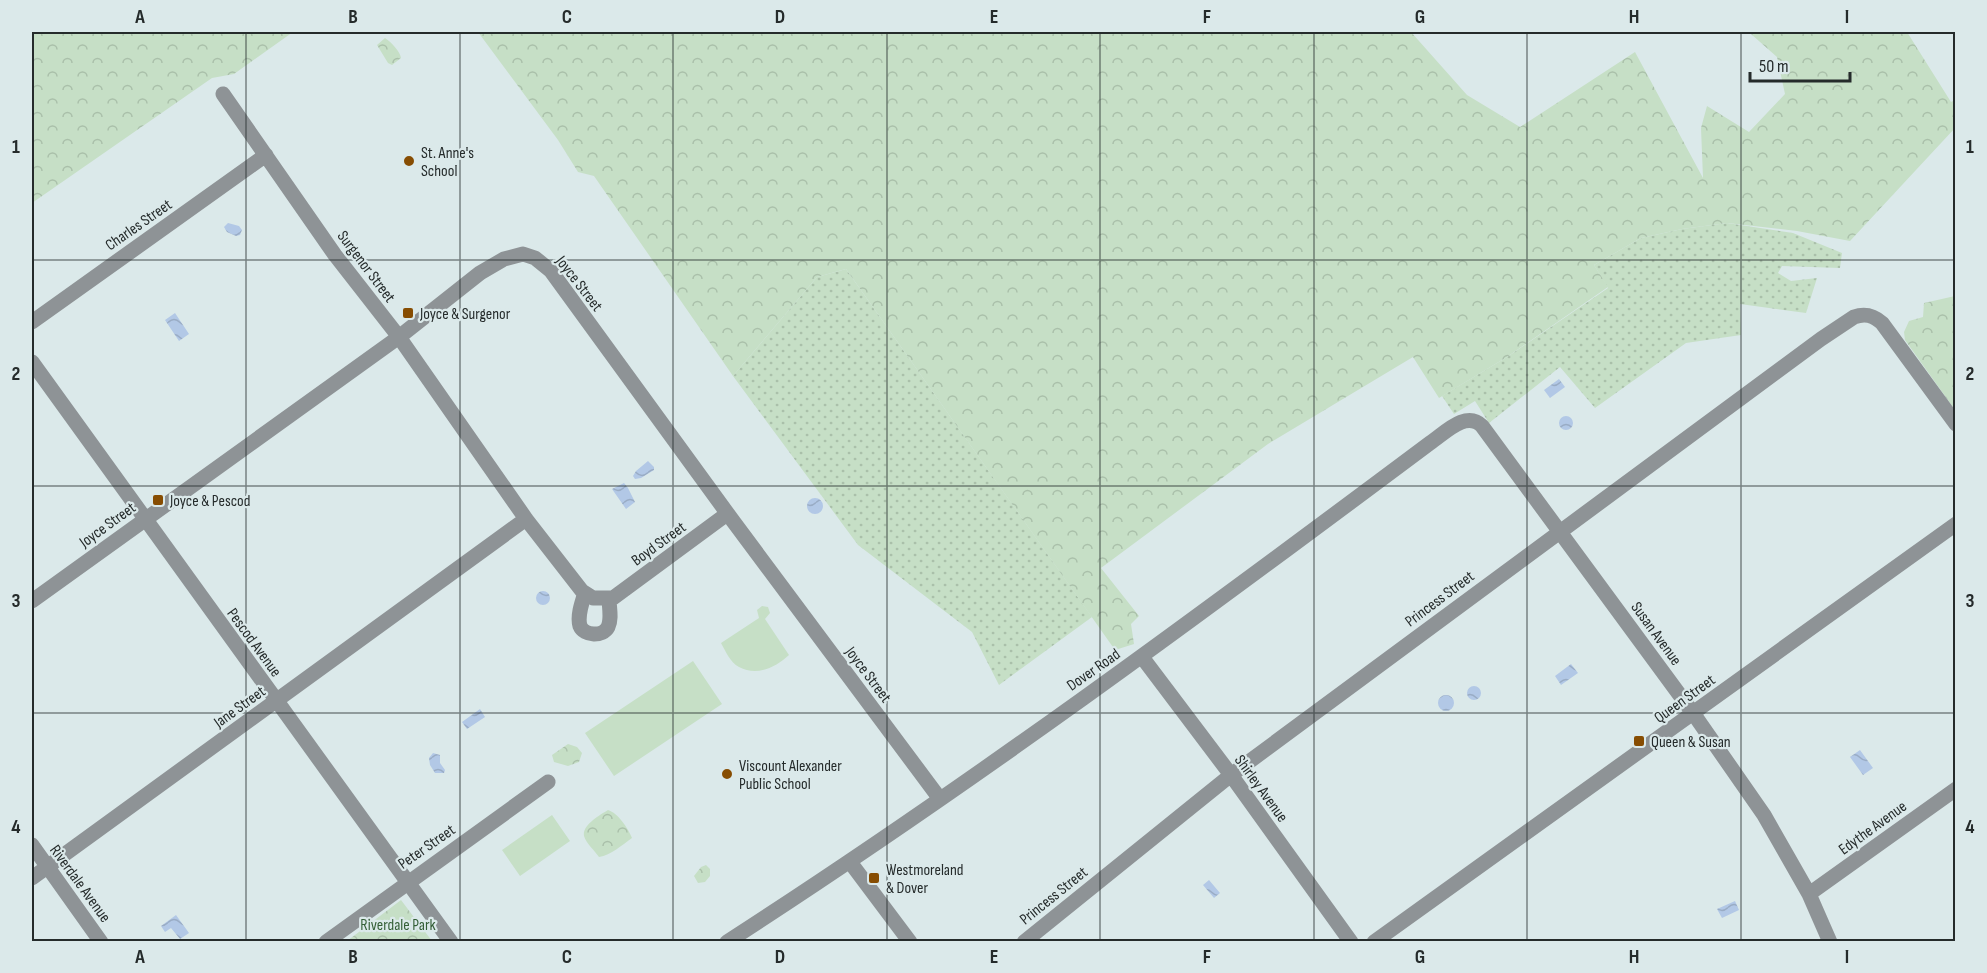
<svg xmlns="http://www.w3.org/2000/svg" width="1987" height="973" viewBox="0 0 1987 973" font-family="'Sofia Sans Condensed',sans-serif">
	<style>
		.grass { fill: url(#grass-dots) }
		.forest { fill: url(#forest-crowns) }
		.garden { fill: #c6dfc6 }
		.water { fill: url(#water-waves) }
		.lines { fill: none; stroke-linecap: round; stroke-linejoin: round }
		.minor { stroke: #8e9396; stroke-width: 15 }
		.grid { fill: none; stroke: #252b2b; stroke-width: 1.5; stroke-opacity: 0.55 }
		.poi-dot { fill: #874d02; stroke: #dbe9ea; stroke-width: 2 }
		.labels { text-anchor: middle; stroke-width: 4.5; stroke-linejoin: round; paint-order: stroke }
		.poi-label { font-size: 16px; fill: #252b2b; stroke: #dbe9ea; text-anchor: start }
		.street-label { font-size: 16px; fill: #252b2b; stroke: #dbe9ea }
		.park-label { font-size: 16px; fill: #345f37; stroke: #dbe9ea }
		.neatline { fill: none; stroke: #252b2b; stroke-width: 2 }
		.grid-label { font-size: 20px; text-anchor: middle; font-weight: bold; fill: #252b2b }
	</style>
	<defs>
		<pattern id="grass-dots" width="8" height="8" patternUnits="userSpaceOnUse" patternTransform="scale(1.5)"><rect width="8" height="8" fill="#c6dfc6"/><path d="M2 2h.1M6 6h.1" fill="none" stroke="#aac0aa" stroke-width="1.8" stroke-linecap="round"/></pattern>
		<pattern id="forest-crowns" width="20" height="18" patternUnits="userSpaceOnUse" patternTransform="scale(1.5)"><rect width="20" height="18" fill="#c6dfc6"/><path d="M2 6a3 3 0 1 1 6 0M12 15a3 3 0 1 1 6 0" fill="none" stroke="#aac0aa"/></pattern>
		<pattern id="water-waves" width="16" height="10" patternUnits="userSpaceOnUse" patternTransform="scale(1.5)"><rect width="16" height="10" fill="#b2c8e6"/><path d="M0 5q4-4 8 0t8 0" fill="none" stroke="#99acc5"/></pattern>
	</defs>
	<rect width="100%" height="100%" fill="#dbe9ea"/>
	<!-- grass -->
	<path class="grass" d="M 1727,223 L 1793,233 L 1842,253 L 1840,268 L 1782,266 L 1778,273 L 1791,281 L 1817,278 L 1806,313 L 1740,304 L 1741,335 L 1686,343 L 1595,408 L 1560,367 L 1489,423 L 1475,401 L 1454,414 L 1442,396 L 1507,357 L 1608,288 L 1594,265 L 1641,238 L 1682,229 Z
		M 846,269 L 1092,617 L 999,685 L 972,632 L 858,545 L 733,376 L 817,277 Z"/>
	<!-- forest -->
	<path class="forest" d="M 32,32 L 293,32 L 234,74 L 212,78 L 32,203 Z
		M 478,32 L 1411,32 L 1467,95 L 1520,127 L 1635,52 L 1703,178 L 1701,128 L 1707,106 L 1749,132 L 1785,94 L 1777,57 L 1751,34 L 1756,32 L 1907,32 L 1951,102 L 1955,100 L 1955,128 L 1850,241 L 1797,231 L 1727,223 L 1682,229 L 1641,238 L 1594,265 L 1608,287 L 1507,357 L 1439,398 L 1413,357 L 1268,444 L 1101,568 L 1139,616 L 1131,624 L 1134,644 L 1115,650 L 846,269 L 817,277 L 733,376 L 594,176 L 578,172 L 558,140 Z
		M 385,38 C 391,42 400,51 401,58 L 392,65 L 388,63 L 377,45 Z
		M 1955,296 L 1956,296 L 1955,410 L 1905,340 L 1904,332 L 1909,321 L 1923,317 L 1924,303 Z
		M 568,744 L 577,747 L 582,753 L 579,762 L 568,766 L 554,762 L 552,755 Z
		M 608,810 C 618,813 628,828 632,838 C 622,845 611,855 599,857 C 595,851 586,843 584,836 C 582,825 600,815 608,810 Z
		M 706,865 L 710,869 L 710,876 L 705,882 L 698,883 L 694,876 L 701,867 Z
		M 401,900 L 432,941 L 347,941 Z"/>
	<!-- garden -->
	<path class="garden" d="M 762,606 L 768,607 L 770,613 L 765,619 L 789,655 C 776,667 757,677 739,667 C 730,662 726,652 721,643 L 759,618 L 757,610 Z
		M 693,661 L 722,704 L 614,776 L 585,733 Z
		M 552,815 L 570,841 L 520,876 L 502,850 Z"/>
	<!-- water -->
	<path class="water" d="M 228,223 L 239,226 L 242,230 L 240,235 L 236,236 L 227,232 L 224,227 Z
		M 175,313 L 189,334 L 179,341 L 165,320 Z
		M 1559,379 L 1565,387 L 1550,398 L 1544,390 Z
		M1559 423a7 7 0 1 1 14 0a7 7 0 1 1-14 0Z
		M 648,461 L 654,467 L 654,470 L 641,478 L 635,479 L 633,476 L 636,471 Z
		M 624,483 L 628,488 L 635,502 L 626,509 L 612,489 Z
		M807 506a8 8 0 1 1 16 0a8 8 0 1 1-16 0Z
		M536 598a7 7 0 1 1 14 0a7 7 0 1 1-14 0Z
		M 1571,664 L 1578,673 L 1561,685 L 1555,676 Z
		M1467 693a7 7 0 1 1 14 0a7 7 0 1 1-14 0Z
		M1438 703a8 8 0 1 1 16 0a8 8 0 1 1-16 0Z
		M 480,709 L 485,717 L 467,729 L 462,722 Z
		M 1860,750 L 1873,768 L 1863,775 L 1850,757 Z
		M 433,753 L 440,755 L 440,763 L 445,770 L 444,773 L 435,773 L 430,765 L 429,758 Z
		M 1209,880 L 1220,893 L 1214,898 L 1203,885 Z
		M 1735,901 L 1739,910 L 1722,918 L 1717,909 Z
		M 176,915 L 189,933 L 180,939 L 171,928 L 165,932 L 161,926 Z"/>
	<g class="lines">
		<!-- minor -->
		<path class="minor" d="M 223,94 L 335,255 L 399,337 L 526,519 L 582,591 L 593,598 L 613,598 L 727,514
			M 32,322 L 266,155
			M 32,362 L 451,942
			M 585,593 C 582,602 577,616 580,626 C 584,636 603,637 608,627 C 612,619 609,607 609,598
			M 32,601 L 399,337 L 480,273 L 504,259 L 523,254 L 535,258 L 551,271 L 733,521 L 940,799
			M 1142,657 L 1231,775 L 1351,942
			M 32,845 L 101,942
			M 850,862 L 910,942
			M 32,878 L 526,519
			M 1809,894 L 1956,789
			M 326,942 L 548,782
			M 727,942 C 969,786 1200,615 1430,443 C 1445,433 1466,410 1482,426 L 1693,713 L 1764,815 L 1809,894 L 1830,942
			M 1024,942 L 1231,775 L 1821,339 L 1854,317 C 1865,313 1873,315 1882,323 L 1956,424
			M 1374,942 L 1956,524"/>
	</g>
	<!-- grid -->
	<path class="grid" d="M 246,32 L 246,942M 460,32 L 460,942M 673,32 L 673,942M 887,32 L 887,942M 1100,32 L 1100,942M 1314,32 L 1314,942M 1527,32 L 1527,942M 1741,32 L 1741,942M 32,260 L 1956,260M 32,486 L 1956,486M 32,713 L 1956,713"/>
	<!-- markers -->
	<g class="poi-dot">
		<circle cx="409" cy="161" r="6"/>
		<rect x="402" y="307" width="12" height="12" rx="3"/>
		<rect x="152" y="494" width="12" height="12" rx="3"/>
		<rect x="1633" y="735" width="12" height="12" rx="3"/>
		<circle cx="727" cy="774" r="6"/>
		<rect x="868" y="872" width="12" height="12" rx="3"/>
	</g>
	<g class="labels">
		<!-- poi labels -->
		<g class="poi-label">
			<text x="421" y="158">St. Anne's<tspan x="421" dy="18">School</tspan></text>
			<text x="420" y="319">Joyce &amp; Surgenor</text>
			<text x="170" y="506">Joyce &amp; Pescod</text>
			<text x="1651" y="747">Queen &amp; Susan</text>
			<text x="739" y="771">Viscount Alexander<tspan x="739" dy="18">Public School</tspan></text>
			<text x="886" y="875">Westmoreland<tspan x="886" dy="18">&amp; Dover</tspan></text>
		</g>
		<!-- street labels -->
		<g class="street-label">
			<text transform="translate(138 224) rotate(-35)" y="6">Charles Street</text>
			<text transform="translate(367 266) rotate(53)" y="6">Surgenor Street</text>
			<text transform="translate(580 283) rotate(52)" y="6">Joyce Street</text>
			<text transform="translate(107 524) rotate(-36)" y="6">Joyce Street</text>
			<text transform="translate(658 543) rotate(-36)" y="6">Boyd Street</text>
			<text transform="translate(1439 598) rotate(-37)" y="6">Princess Street</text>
			<text transform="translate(1657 633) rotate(54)" y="6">Susan Avenue</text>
			<text transform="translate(255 642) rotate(54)" y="6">Pescod Avenue</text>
			<text transform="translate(1093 669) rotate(-35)" y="6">Dover Road</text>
			<text transform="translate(869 674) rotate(53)" y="6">Joyce Street</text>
			<text transform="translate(1684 698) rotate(-36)" y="6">Queen Street</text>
			<text transform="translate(239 706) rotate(-36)" y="6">Jane Street</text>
			<text transform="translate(1262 788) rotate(54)" y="6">Shirley Avenue</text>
			<text transform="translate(1872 827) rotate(-36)" y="6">Edythe Avenue</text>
			<text transform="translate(426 846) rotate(-35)" y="6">Peter Street</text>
			<text transform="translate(81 883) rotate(54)" y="6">Riverdale Avenue</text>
			<text transform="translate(1053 895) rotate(-39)" y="6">Princess Street</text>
		</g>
		<!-- park labels -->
		<g class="park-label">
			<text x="398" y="930">Riverdale Park</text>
		</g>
	</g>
	<!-- border -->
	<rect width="1987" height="973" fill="none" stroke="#dbe9ea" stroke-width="66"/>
	<!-- scale -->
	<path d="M1750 72v9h100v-9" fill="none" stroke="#252b2b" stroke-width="3"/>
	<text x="1759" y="72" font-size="18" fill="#252b2b" stroke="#dbe9ea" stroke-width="4.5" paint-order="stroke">50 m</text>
	<rect x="33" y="33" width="1921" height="907" class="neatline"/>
	<g class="grid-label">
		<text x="140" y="23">A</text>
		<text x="353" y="23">B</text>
		<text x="567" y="23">C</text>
		<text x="780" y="23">D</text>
		<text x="994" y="23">E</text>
		<text x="1207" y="23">F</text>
		<text x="1420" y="23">G</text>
		<text x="1634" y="23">H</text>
		<text x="1847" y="23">I</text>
		<text x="16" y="153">1</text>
		<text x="1970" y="153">1</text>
		<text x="16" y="380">2</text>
		<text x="1970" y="380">2</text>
		<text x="16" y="607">3</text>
		<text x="1970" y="607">3</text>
		<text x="16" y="833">4</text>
		<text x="1970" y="833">4</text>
		<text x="140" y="963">A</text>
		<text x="353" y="963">B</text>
		<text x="567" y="963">C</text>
		<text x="780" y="963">D</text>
		<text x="994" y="963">E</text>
		<text x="1207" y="963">F</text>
		<text x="1420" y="963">G</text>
		<text x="1634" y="963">H</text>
		<text x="1847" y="963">I</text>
	</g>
</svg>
